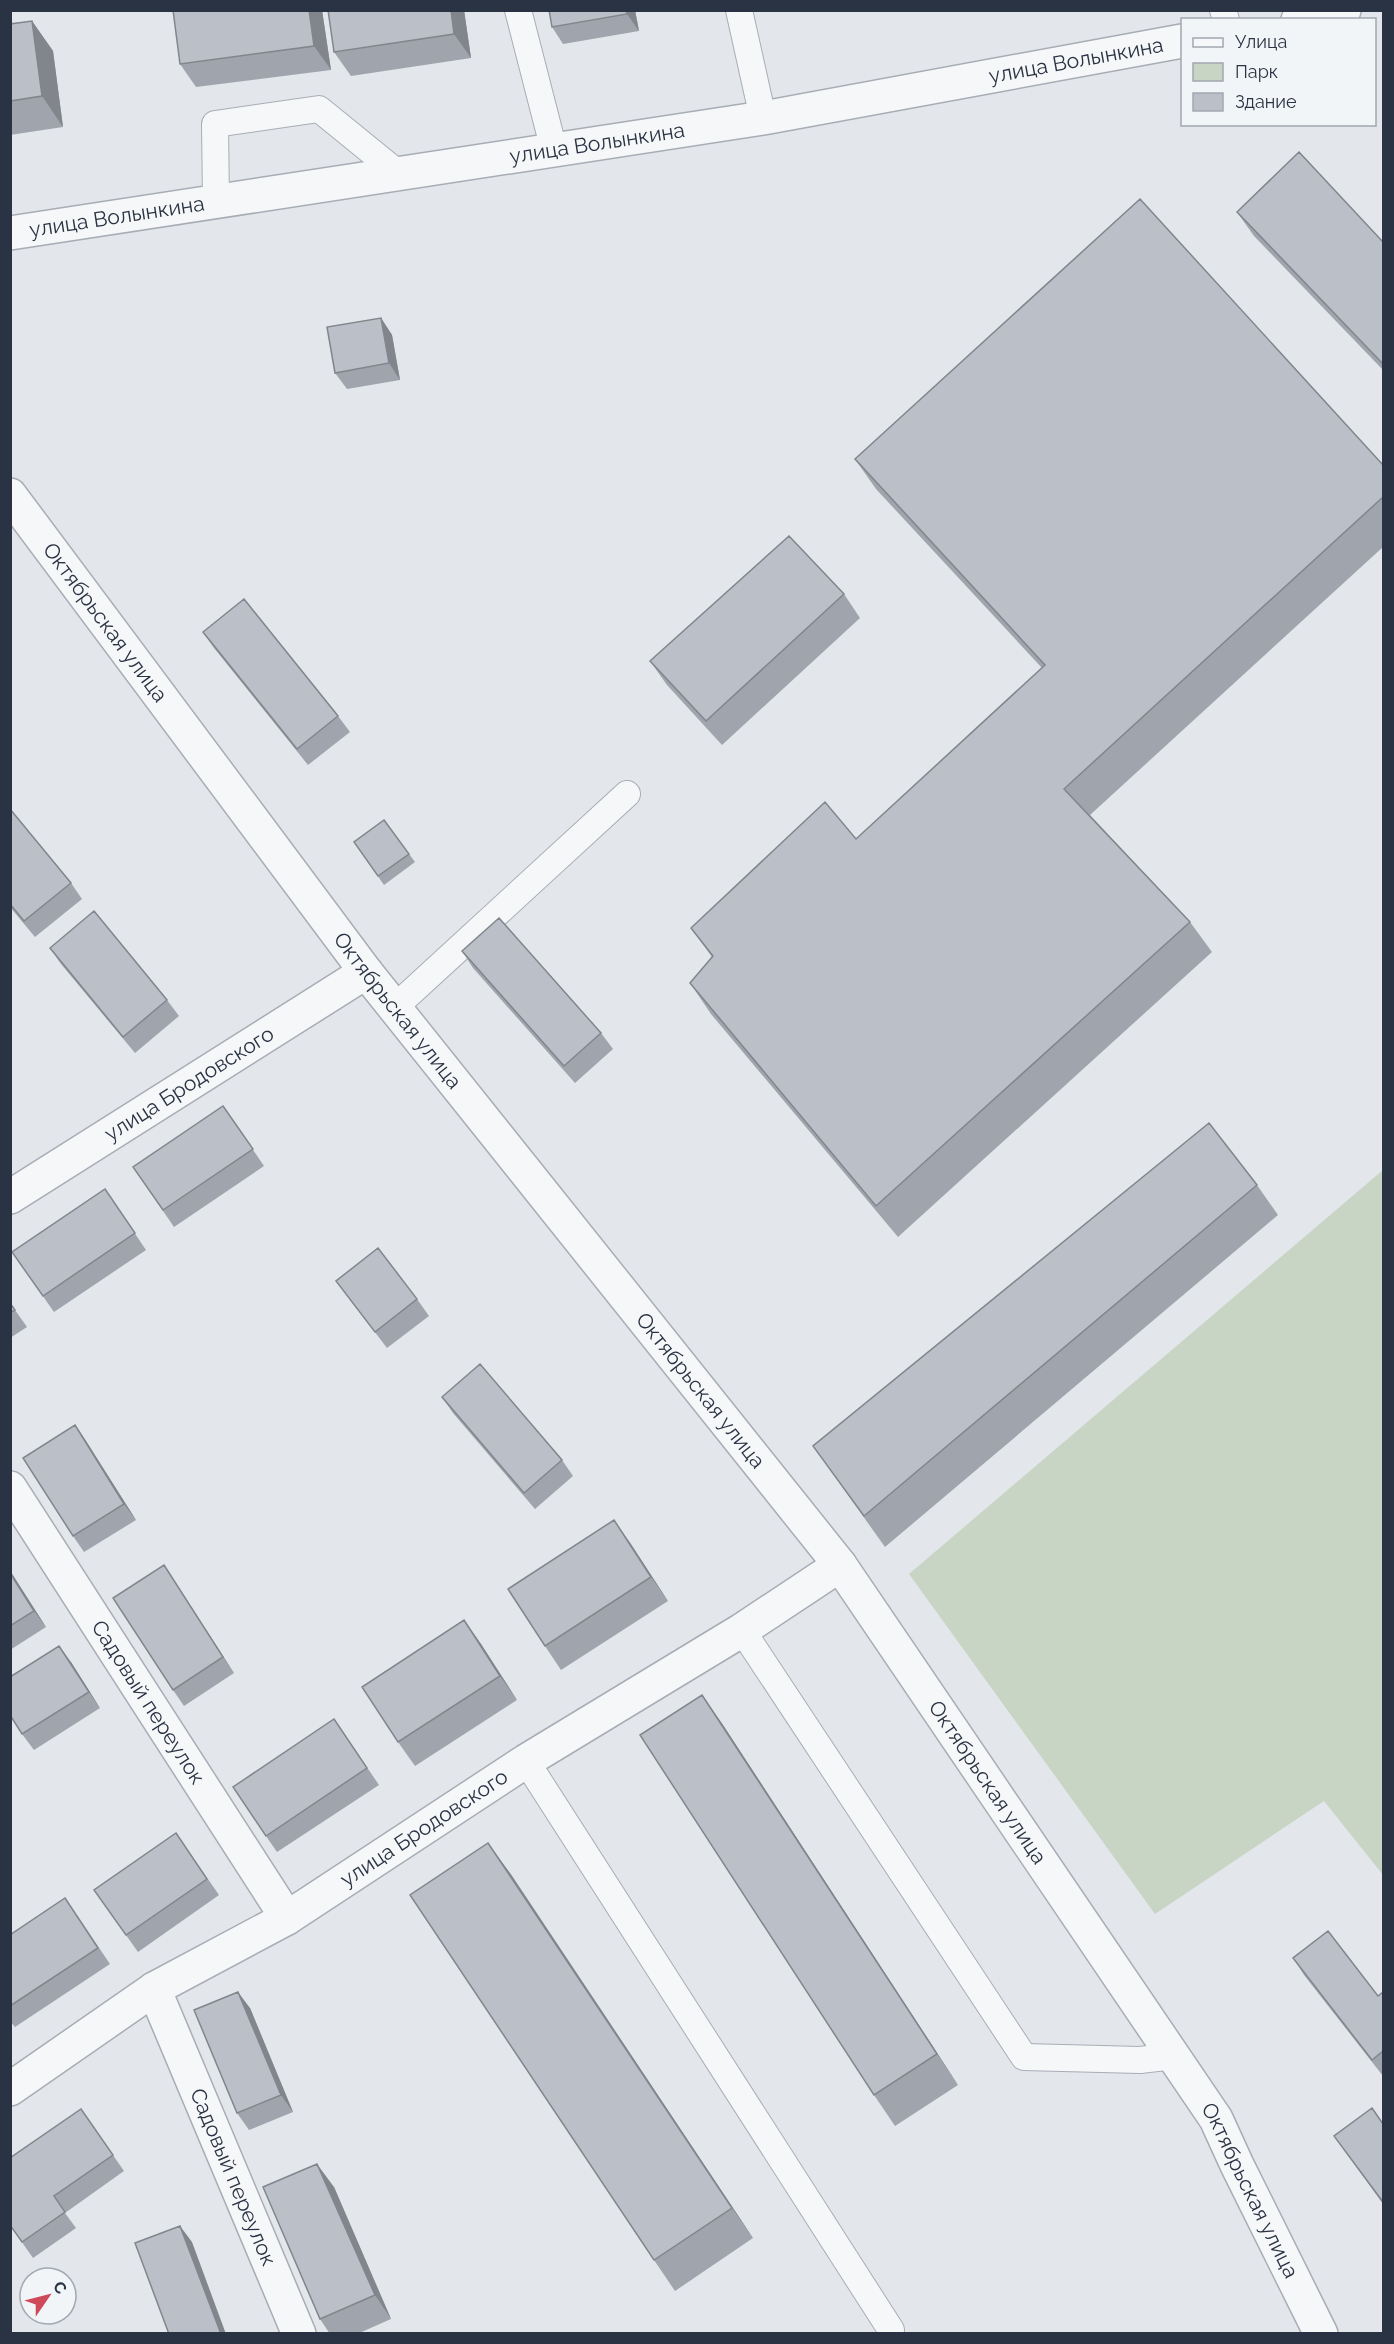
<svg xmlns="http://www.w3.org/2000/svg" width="1394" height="2344" viewBox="0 0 1394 2344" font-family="Raleway,sans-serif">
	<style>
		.green { fill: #c8d5c4 }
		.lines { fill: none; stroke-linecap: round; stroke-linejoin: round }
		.service-casing { stroke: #a8adb5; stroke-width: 28 }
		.minor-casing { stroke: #a8adb5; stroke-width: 36 }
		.tertiary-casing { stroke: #a8adb5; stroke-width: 36 }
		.service { stroke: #f6f7f9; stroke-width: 26 }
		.minor { stroke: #f6f7f9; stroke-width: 33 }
		.tertiary { stroke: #f6f7f9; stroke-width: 33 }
		.wall { fill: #a0a4ac }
		.shaded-wall { fill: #82868c }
		.building { fill: #babfc8; stroke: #82868c; stroke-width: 1.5 }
		.labels { text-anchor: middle; stroke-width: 5; stroke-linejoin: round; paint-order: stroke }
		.street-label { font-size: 21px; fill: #2a3343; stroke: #f2f5f8 }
	</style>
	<rect width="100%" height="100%" fill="#e3e6eb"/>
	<!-- green -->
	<path class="green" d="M 1383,1170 L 1383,1875 L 1324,1801 L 1155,1914 L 909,1574 Z"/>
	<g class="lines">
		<!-- service casing -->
		<g class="service-casing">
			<path id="service" d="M 518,10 L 554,150
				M 739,10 L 763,118
				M 1223,10 L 1226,20
				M 216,201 L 215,124 L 319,109 L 399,174
				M 395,1007 L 627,794
				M 742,1630 L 1024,2057 L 1140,2060 L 1174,2056
				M 526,1761 L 891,2330"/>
		</g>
		<!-- minor casing -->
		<g class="minor-casing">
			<g id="minor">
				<path id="s1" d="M 10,495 L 366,972 L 840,1565 L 1216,2119 L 1237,2165 L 1321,2334"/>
				<path id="s2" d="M 10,1197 L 366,972"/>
				<path id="s3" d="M 10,1488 L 287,1918"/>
				<path id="s4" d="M 154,1989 L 299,2334"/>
				<path id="s5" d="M 10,2089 L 154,1989 L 287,1918 L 526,1761 L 742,1630 L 840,1565"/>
			</g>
		</g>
		<!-- tertiary casing -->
		<g class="tertiary-casing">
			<g id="tertiary">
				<path d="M 1298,20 L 1344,10"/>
				<path id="s6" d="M 10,233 L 763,118 L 1182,41"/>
			</g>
		</g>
		<!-- service -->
		<use href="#service" class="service"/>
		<!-- minor -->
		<use href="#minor" class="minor"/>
		<!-- tertiary -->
		<use href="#tertiary" class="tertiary"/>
	</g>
	<!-- wall -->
	<path class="wall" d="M 173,10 L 322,10 L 331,70 L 196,87 L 180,64 Z
		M 464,10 L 471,58 L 351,76 L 334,52 Z
		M 549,10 L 635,10 L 639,31 L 563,44 L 552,27 Z
		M 32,21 L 53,51 L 63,127 L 10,135 L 10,24 Z
		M 1237,212 L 1383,242 L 1383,370 L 1254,236 Z
		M 381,318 L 392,335 L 400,380 L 347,389 L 335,373 Z
		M 855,459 L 1383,465 L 1383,547 L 1090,815 L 1190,922 L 1212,952 L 898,1237 L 711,1014 L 690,983 L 712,957 L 691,928 L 856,839 L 1042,668 L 876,489 Z
		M 844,594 L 860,618 L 722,745 L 667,685 L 650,661 Z
		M 203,632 L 338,716 L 350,732 L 308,765 L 214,648 Z
		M 10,809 L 71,883 L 82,899 L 35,937 L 10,907 Z
		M 384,820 L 415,862 L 384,885 L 354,842 Z
		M 50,948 L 167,1000 L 179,1016 L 135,1053 L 61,964 Z
		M 462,951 L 601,1033 L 613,1049 L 575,1083 L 473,968 Z
		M 223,1106 L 264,1166 L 174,1227 L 133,1167 Z
		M 1257,1185 L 1278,1215 L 885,1547 L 813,1446 Z
		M 105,1189 L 146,1250 L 54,1312 L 12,1252 Z
		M 336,1281 L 417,1299 L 429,1316 L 387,1348 Z
		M 10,1303 L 27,1327 L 10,1338 Z
		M 442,1397 L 562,1460 L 573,1476 L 535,1509 L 453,1413 Z
		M 75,1425 L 86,1441 L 136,1520 L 84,1552 L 73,1536 Z
		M 614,1520 L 668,1601 L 561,1670 L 545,1646 Z
		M 10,1572 L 46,1627 L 10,1650 Z
		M 175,1582 L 234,1673 L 184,1706 L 173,1690 Z
		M 464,1620 L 481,1644 L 517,1700 L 415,1766 L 398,1742 Z
		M 71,1662 L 100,1708 L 34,1750 L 22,1734 Z
		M 702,1695 L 723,1725 L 958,2085 L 895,2126 L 874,2095 Z
		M 334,1719 L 379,1785 L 277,1852 L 266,1836 Z
		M 176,1833 L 219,1895 L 138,1952 L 94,1890 Z
		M 510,1873 L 753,2238 L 675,2291 L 654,2260 Z
		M 77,1915 L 110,1964 L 15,2027 L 10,2021 L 10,1935 Z
		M 1293,1958 L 1378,1996 L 1383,1992 L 1383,2076 L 1304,1975 Z
		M 250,2008 L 293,2112 L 249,2130 L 237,2113 Z
		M 81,2109 L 124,2171 L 65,2213 L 76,2228 L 33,2258 L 10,2225 Z
		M 1383,2124 L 1383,2204 L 1334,2136 Z
		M 334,2187 L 391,2319 L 357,2334 L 330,2334 L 320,2319 Z"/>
	<!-- shaded-wall -->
	<path class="shaded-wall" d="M 309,10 L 322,10 L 331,70 L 314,46 Z
		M 451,10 L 464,10 L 471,58 L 454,34 Z
		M 626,10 L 635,10 L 639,31 L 627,14 Z
		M 32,21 L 53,51 L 63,127 L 42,96 Z
		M 381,318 L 392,335 L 400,380 L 389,363 Z
		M 75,1425 L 86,1441 L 136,1520 L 124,1504 Z
		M 614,1520 L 631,1544 L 668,1601 L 651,1577 Z
		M 164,1565 L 175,1582 L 234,1673 L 223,1657 Z
		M 10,1572 L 11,1572 L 46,1627 L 34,1611 L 10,1573 Z
		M 464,1620 L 481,1644 L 517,1700 L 500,1676 Z
		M 59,1646 L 71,1662 L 100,1708 L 89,1692 Z
		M 702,1695 L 723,1725 L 958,2085 L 937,2054 Z
		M 488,1843 L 510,1873 L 753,2238 L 732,2208 Z
		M 238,1992 L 250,2008 L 293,2112 L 281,2095 Z
		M 317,2164 L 334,2187 L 391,2319 L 375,2295 Z
		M 180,2226 L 192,2242 L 226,2334 L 221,2334 Z"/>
	<!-- building -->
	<path class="building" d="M 173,10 L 309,10 L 314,46 L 180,64 Z
		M 328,10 L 451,10 L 454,34 L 334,52 Z
		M 549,10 L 626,10 L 627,14 L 552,27 Z
		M 32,21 L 42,96 L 10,101 L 10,24 Z
		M 1299,152 L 1383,242 L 1383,364 L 1237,212 Z
		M 1140,199 L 1383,465 L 1383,497 L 1064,789 L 1190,922 L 876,1206 L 690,983 L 713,956 L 691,928 L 825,802 L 856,839 L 1045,665 L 855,459 Z
		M 381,318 L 389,363 L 335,373 L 327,327 Z
		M 789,536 L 844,594 L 706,721 L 650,661 Z
		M 244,599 L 338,716 L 297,749 L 203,632 Z
		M 10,809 L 71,883 L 24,921 L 10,904 Z
		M 384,820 L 409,854 L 378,876 L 354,842 Z
		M 94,911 L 167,1000 L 123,1037 L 50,948 Z
		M 499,918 L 601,1033 L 564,1066 L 462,951 Z
		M 223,1106 L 253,1149 L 163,1210 L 133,1167 Z
		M 1209,1123 L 1257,1185 L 864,1516 L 813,1446 Z
		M 105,1189 L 135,1233 L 43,1296 L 12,1252 Z
		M 378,1248 L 417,1299 L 375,1332 L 336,1281 Z
		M 10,1303 L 15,1310 L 10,1313 Z
		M 480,1364 L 562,1460 L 524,1493 L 442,1397 Z
		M 75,1425 L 124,1504 L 73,1536 L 23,1458 Z
		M 614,1520 L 651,1577 L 545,1646 L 508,1589 Z
		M 164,1565 L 223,1657 L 173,1690 L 113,1598 Z
		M 10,1573 L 34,1611 L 10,1626 Z
		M 464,1620 L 500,1676 L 398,1742 L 362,1687 Z
		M 59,1646 L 89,1692 L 22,1734 L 10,1715 L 10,1677 Z
		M 702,1695 L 937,2054 L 874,2095 L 640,1735 Z
		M 334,1719 L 367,1768 L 266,1836 L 233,1787 Z
		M 176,1833 L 207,1879 L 126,1935 L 94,1890 Z
		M 488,1843 L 732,2208 L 654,2260 L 410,1895 Z
		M 65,1898 L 98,1948 L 10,2006 L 10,1935 Z
		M 1328,1931 L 1378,1996 L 1383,1992 L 1383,2051 L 1372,2060 L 1293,1958 Z
		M 238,1992 L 281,2095 L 237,2113 L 194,2010 Z
		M 1372,2108 L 1383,2124 L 1383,2202 L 1334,2136 Z
		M 81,2109 L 113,2155 L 54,2196 L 65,2212 L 22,2242 L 10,2225 L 10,2158 Z
		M 317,2164 L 375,2295 L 320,2319 L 263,2187 Z
		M 180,2226 L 221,2334 L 169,2334 L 135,2243 Z"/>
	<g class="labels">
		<!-- street labels -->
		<g class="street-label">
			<text dy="7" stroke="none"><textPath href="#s6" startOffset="1080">улица Волынкина</textPath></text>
			<text dy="7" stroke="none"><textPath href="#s6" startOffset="594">улица Волынкина</textPath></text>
			<text dy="7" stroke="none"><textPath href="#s6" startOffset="108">улица Волынкина</textPath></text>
			<text dy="7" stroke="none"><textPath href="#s1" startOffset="159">Октябрьская улица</textPath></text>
			<text dy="7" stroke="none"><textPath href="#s1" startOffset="645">Октябрьская улица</textPath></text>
			<text dy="7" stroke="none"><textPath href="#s2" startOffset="212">улица Бродовского</textPath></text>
			<text dy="7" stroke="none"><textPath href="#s1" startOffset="1131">Октябрьская улица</textPath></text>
			<text dy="7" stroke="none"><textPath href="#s3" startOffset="255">Садовый переулок</textPath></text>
			<text dy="7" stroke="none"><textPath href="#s1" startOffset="1617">Октябрьская улица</textPath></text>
			<text dy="7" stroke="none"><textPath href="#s5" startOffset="490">улица Бродовского</textPath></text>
			<text dy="7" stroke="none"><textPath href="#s4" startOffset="204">Садовый переулок</textPath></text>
			<text dy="7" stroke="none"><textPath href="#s1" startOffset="2103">Октябрьская улица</textPath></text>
		</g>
	</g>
	<!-- border -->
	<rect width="1394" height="2344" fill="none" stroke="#2a3343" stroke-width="24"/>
	<!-- legend -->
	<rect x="1181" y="18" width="195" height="108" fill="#f2f5f8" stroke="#a2a7b0" stroke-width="1.5"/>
	<rect x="1193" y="38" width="30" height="9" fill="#f6f7f9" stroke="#a2a7b0" stroke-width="1.5"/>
	<text x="1235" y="48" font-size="18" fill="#2a3343">Улица</text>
	<rect x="1193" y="63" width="30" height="18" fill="#c8d5c4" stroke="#a2a7b0" stroke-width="1.5"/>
	<text x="1235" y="78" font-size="18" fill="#2a3343">Парк</text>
	<rect x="1193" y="93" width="30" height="18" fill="#babfc8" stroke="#a2a7b0" stroke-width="1.5"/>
	<text x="1235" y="108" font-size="18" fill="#2a3343">Здание</text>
	<!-- north arrow -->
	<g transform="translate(48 2296) rotate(55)"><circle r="28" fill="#f2f5f8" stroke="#a2a7b0" stroke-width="1.5"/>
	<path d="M0-4.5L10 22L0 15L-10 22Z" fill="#ce495a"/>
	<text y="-9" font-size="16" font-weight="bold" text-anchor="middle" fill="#2a3343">С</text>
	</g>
</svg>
